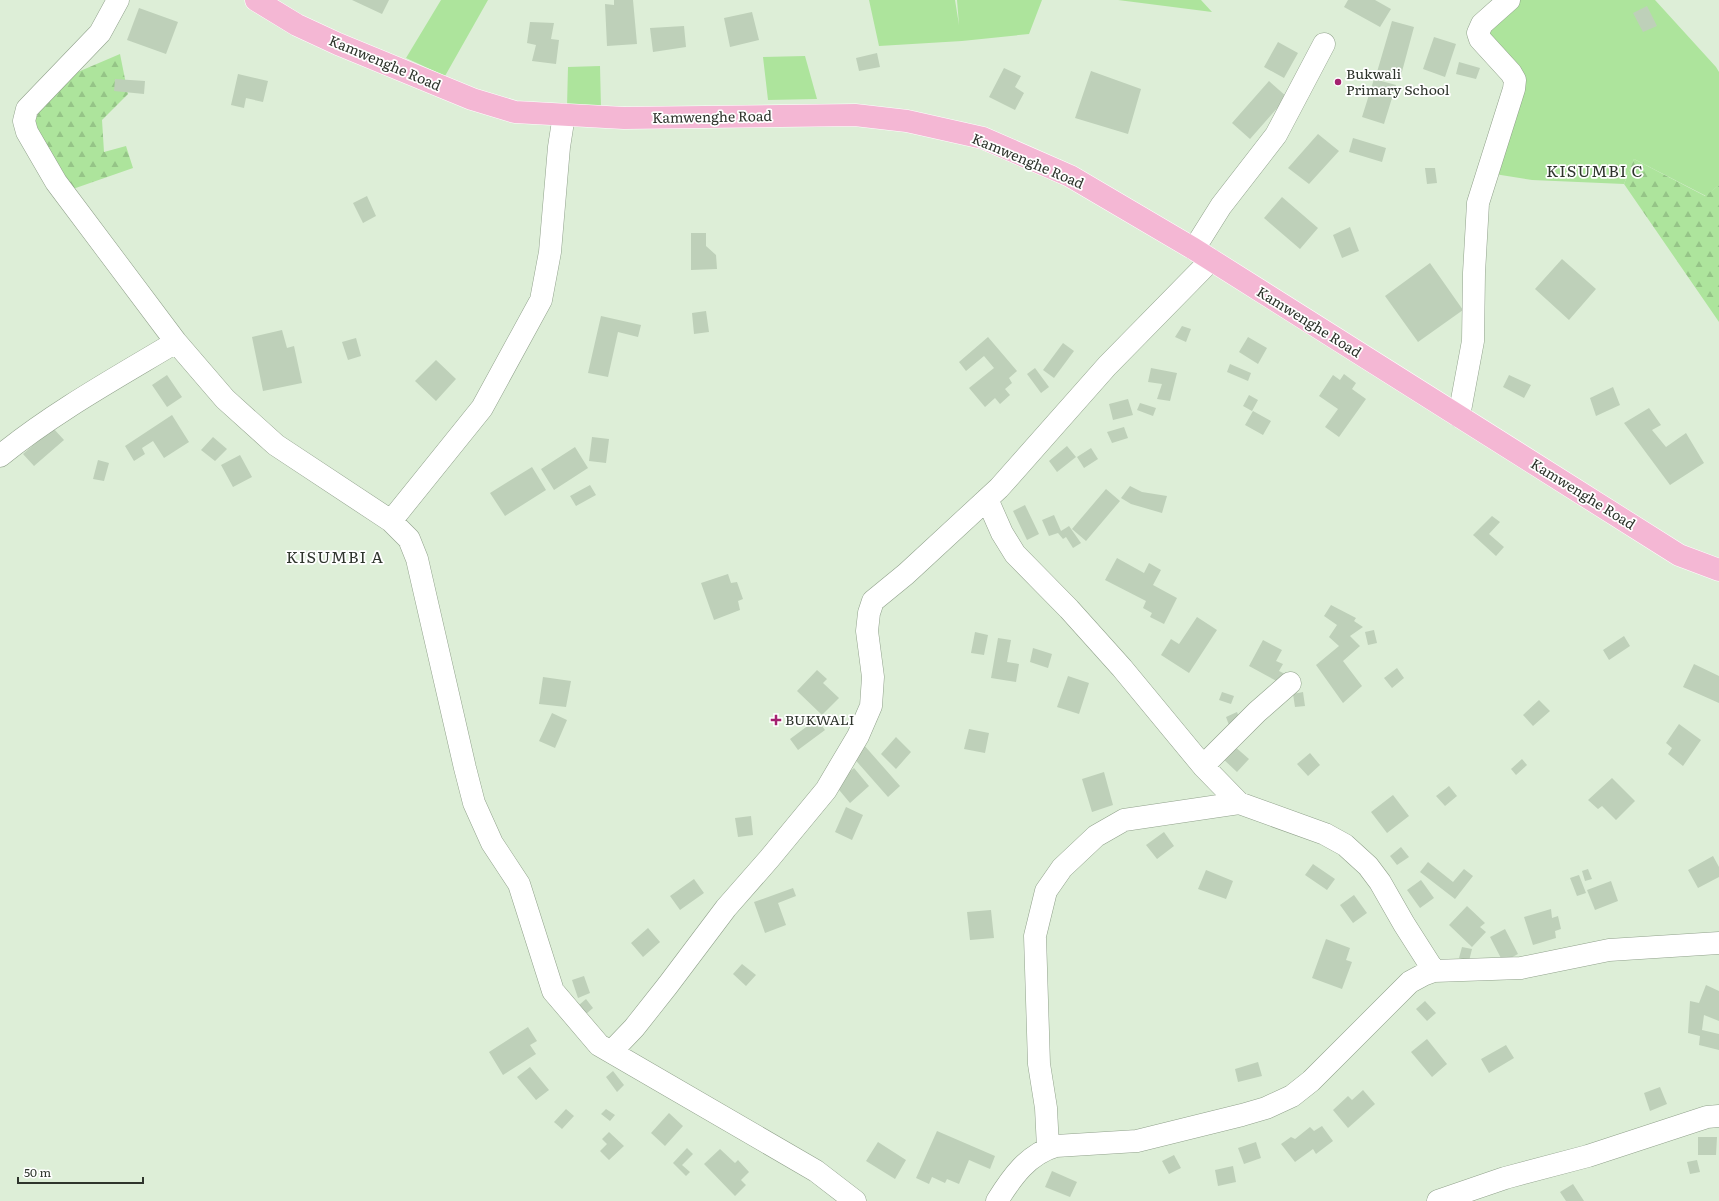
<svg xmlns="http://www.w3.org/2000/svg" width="1719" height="1201" viewBox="0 0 1719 1201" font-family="Literata,serif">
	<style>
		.grass { fill: #ade49c }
		.forest { fill: url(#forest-firs) }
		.building { fill: #bed0b9 }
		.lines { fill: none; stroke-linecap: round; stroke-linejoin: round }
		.minor-casing { stroke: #90a18b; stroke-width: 23 }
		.major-casing { stroke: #fff; stroke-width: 23 }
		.minor { stroke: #fff; stroke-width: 22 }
		.major { stroke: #f4b7d4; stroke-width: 22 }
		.poi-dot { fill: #a4216f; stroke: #fff; stroke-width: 1.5 }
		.labels { text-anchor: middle; stroke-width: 3.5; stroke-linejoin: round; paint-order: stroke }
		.street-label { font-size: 14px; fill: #2e342c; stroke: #fff }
		.poi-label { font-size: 14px; fill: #2e342c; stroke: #fff; text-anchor: start }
		.quarter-label { font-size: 16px; letter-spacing: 1px; fill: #2e342c; stroke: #fff }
	</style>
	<defs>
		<pattern id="forest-firs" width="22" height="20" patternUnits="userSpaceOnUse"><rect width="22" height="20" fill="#ade49c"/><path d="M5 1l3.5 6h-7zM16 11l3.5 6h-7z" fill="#95c487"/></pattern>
	</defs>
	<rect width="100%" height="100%" fill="#ddeed7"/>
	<!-- grass -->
	<path class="grass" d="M 441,0 L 488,0 L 445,76 L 406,58 Z
		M 869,0 L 955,0 L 959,25 L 957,0 L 1042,0 L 1029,34 L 962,41 L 879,46 Z
		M 1118,0 L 1201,0 L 1212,12 Z
		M 1517,0 L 1655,0 L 1716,67 L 1719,72 L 1719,185 L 1706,196 L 1634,159 L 1624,184 L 1532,180 L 1482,172 L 1514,73 L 1484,34 Z
		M 805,56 L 817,99 L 768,100 L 763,57 Z
		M 600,66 L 601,108 L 567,107 L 568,67 Z"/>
	<!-- forest -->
	<path class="forest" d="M 120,54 L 128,94 L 102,120 L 104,152 L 126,146 L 133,168 L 70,190 L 28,136 L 52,83 Z
		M 1634,159 L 1705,196 L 1719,185 L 1719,322 L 1624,184 Z"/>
	<!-- building -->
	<path class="building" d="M 352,0 L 389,0 L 382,14 Z
		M 614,0 L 633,0 L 637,44 L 607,46 L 605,4 L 614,5 Z
		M 1348,0 L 1375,0 L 1391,9 L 1380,27 L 1344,7 Z
		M 1647,6 L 1657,26 L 1643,32 L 1633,13 Z
		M 139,8 L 178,22 L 166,54 L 127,40 Z
		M 752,12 L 759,40 L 730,47 L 724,18 Z
		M 1392,21 L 1414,27 L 1400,79 L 1377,72 Z
		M 530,22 L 554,23 L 551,39 L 559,40 L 556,64 L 532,61 L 536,45 L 527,43 Z
		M 684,26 L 686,47 L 653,52 L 650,28 Z
		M 1434,37 L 1456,44 L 1445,77 L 1423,69 Z
		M 1278,42 L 1298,53 L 1284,78 L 1264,67 Z
		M 877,53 L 880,67 L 859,71 L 856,58 Z
		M 1459,62 L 1480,68 L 1476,79 L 1456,74 Z
		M 1004,68 L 1021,76 L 1015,87 L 1024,93 L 1015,110 L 989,97 Z
		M 1091,71 L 1141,89 L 1128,134 L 1075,118 Z
		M 238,74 L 268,81 L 263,102 L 246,98 L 244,108 L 231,105 Z
		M 115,79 L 145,81 L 144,94 L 114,91 Z
		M 1374,79 L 1396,85 L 1384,124 L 1362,117 Z
		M 1269,81 L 1287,97 L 1250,139 L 1232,123 Z
		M 1318,134 L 1339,151 L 1309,184 L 1288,168 Z
		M 1353,138 L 1386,148 L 1382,162 L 1349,152 Z
		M 1425,168 L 1435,168 L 1437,183 L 1427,184 Z
		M 367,196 L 376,216 L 363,223 L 353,203 Z
		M 1282,197 L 1318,228 L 1300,249 L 1264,218 Z
		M 1350,227 L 1359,251 L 1342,258 L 1333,235 Z
		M 691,233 L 706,233 L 706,246 L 716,255 L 717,269 L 691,270 Z
		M 1562,259 L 1596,289 L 1569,320 L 1535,289 Z
		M 1430,263 L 1463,310 L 1418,342 L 1385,296 Z
		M 706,311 L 709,332 L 694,334 L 692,313 Z
		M 601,316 L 641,325 L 638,337 L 618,332 L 608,377 L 588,373 Z
		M 1182,326 L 1191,329 L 1186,342 L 1175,337 Z
		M 282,330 L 287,348 L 294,346 L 302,383 L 263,391 L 252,337 Z
		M 988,337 L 1017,371 L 1009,378 L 1012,383 L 1005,389 L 1010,395 L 1000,404 L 995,398 L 985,407 L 969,388 L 994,368 L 984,356 L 966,371 L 959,362 Z
		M 1248,337 L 1267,348 L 1258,364 L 1239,352 Z
		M 356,338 L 361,356 L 348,360 L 342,342 Z
		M 1063,343 L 1074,351 L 1054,378 L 1043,370 Z
		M 436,360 L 456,379 L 436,401 L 415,381 Z
		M 1230,364 L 1251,373 L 1248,381 L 1227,372 Z
		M 1035,368 L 1049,387 L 1041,393 L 1027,374 Z
		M 1151,368 L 1177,373 L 1170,401 L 1157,399 L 1162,384 L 1148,382 Z
		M 1344,374 L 1356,383 L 1352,389 L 1366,399 L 1339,437 L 1325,427 L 1338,409 L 1319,396 L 1333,375 L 1340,380 Z
		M 167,375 L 182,397 L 167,407 L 152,385 Z
		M 1509,375 L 1531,385 L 1524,398 L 1503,387 Z
		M 1613,387 L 1620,405 L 1596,416 L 1590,398 Z
		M 1249,395 L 1258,400 L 1252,411 L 1243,406 Z
		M 1128,399 L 1133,415 L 1113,420 L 1109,404 Z
		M 1140,403 L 1156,408 L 1153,416 L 1137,410 Z
		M 1649,408 L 1661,425 L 1652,430 L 1666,447 L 1686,433 L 1704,463 L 1670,485 L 1624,423 Z
		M 1253,411 L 1271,421 L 1263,435 L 1245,425 Z
		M 172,415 L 189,442 L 164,458 L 153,441 L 142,448 L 145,454 L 134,461 L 125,446 Z
		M 1124,427 L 1128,438 L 1112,443 L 1107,432 Z
		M 53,428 L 64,440 L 34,466 L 23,454 Z
		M 213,437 L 227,449 L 215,461 L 201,450 Z
		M 592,437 L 609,439 L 606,463 L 589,461 Z
		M 1067,446 L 1076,457 L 1057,472 L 1049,461 Z
		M 575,447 L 588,468 L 554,490 L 541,469 Z
		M 1091,448 L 1098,459 L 1084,468 L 1077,457 Z
		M 240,455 L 252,477 L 233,487 L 221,465 Z
		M 98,460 L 109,463 L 104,481 L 93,479 Z
		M 532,467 L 546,490 L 505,516 L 490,493 Z
		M 590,485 L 596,495 L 576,506 L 570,496 Z
		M 1130,486 L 1142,492 L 1167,496 L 1162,513 L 1131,504 L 1121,498 Z
		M 1106,489 L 1120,501 L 1086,541 L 1072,529 Z
		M 1025,505 L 1039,534 L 1027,540 L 1013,511 Z
		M 1054,515 L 1061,531 L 1069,526 L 1081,543 L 1073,548 L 1066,537 L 1063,539 L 1058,533 L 1049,536 L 1042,520 Z
		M 1492,516 L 1500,522 L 1489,534 L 1504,547 L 1496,556 L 1473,535 Z
		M 1117,558 L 1144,573 L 1149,563 L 1161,570 L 1153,585 L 1177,598 L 1164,624 L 1150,617 L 1152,613 L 1143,608 L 1146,601 L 1105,580 Z
		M 728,574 L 731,583 L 737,582 L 743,599 L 738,601 L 740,610 L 714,620 L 701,583 Z
		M 1331,605 L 1356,618 L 1354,621 L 1363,627 L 1350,636 L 1360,646 L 1343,661 L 1362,686 L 1343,703 L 1316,665 L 1339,646 L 1329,637 L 1337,625 L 1324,616 Z
		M 1197,617 L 1217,630 L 1189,673 L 1161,655 L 1171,639 L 1179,644 Z
		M 1374,630 L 1377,643 L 1368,645 L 1365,632 Z
		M 975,632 L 988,635 L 984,655 L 971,653 Z
		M 1624,636 L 1630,646 L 1609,660 L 1603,650 Z
		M 998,638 L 1011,640 L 1007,662 L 1019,664 L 1016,682 L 991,678 Z
		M 1263,640 L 1282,650 L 1276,661 L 1283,664 L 1279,671 L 1287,675 L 1282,684 L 1249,666 Z
		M 1033,648 L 1052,654 L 1048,668 L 1030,662 Z
		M 1694,664 L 1719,676 L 1719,703 L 1683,687 Z
		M 1397,668 L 1404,678 L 1392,688 L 1384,678 Z
		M 817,670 L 827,679 L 823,683 L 839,698 L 822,715 L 797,691 Z
		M 1068,676 L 1089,683 L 1079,714 L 1057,707 Z
		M 543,677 L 571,681 L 566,707 L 539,704 Z
		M 1222,692 L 1234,696 L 1231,704 L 1219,700 Z
		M 1303,692 L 1305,706 L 1295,707 L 1293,694 Z
		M 1539,700 L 1550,711 L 1533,726 L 1523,715 Z
		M 1237,712 L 1240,720 L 1229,725 L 1226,717 Z
		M 552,713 L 567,720 L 555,748 L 539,741 Z
		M 817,719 L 825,730 L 798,750 L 790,739 Z
		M 1679,724 L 1701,740 L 1683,766 L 1668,754 L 1672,748 L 1666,743 Z
		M 969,729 L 989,733 L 985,753 L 964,749 Z
		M 896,737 L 911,752 L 896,769 L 881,754 Z
		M 863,744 L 900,786 L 888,797 L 851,755 Z
		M 1233,745 L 1249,759 L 1237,772 L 1221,757 Z
		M 1310,753 L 1320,765 L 1308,776 L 1297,764 Z
		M 1522,759 L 1527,765 L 1516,775 L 1511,769 Z
		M 854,768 L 869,786 L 850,803 L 835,785 Z
		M 1104,772 L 1113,805 L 1092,812 L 1082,779 Z
		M 1612,778 L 1635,801 L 1616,820 L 1602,806 L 1598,809 L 1588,800 Z
		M 1449,786 L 1457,796 L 1445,806 L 1436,796 Z
		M 1393,795 L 1409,816 L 1387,833 L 1371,812 Z
		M 846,807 L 863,815 L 852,840 L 835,832 Z
		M 751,816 L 753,835 L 738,837 L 735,818 Z
		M 1164,832 L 1174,846 L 1157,859 L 1146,845 Z
		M 1401,847 L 1409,857 L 1397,865 L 1390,856 Z
		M 1713,856 L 1719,867 L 1719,877 L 1698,888 L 1688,870 Z
		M 1428,862 L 1453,882 L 1464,869 L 1473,876 L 1455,899 L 1420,872 Z
		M 1313,864 L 1335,879 L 1327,890 L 1305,875 Z
		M 1588,869 L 1592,879 L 1585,881 L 1582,871 Z
		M 1206,870 L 1233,881 L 1226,899 L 1198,889 Z
		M 1579,875 L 1586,893 L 1577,896 L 1570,878 Z
		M 694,879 L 704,893 L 680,910 L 670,896 Z
		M 1421,880 L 1434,898 L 1420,908 L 1407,890 Z
		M 1611,881 L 1618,901 L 1595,910 L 1587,890 Z
		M 793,888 L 796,896 L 778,903 L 786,925 L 765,933 L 754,902 Z
		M 1354,895 L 1367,913 L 1353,923 L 1340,905 Z
		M 1467,906 L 1485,923 L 1480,927 L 1486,932 L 1472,947 L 1449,925 Z
		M 1551,909 L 1552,918 L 1558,916 L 1561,929 L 1555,931 L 1556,938 L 1533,945 L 1524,917 Z
		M 991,910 L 994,938 L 970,940 L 967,912 Z
		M 648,928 L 660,942 L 643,957 L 631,943 Z
		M 1505,929 L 1518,954 L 1503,962 L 1490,937 Z
		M 1326,939 L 1350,948 L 1346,960 L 1352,962 L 1342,989 L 1312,978 Z
		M 1462,947 L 1472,949 L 1469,961 L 1459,958 Z
		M 742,964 L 756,975 L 746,986 L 733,974 Z
		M 584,976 L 590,993 L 578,998 L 572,980 Z
		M 1706,985 L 1719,991 L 1719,1021 L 1704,1015 L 1702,1030 L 1719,1034 L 1719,1050 L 1699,1045 L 1700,1036 L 1688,1033 L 1690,1001 L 1699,1003 Z
		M 586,999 L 593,1008 L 586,1014 L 579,1005 Z
		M 1425,1001 L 1436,1013 L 1427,1021 L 1416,1009 Z
		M 528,1027 L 537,1041 L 530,1045 L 536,1054 L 503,1075 L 489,1052 Z
		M 1427,1039 L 1447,1064 L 1432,1077 L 1411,1052 Z
		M 1506,1045 L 1514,1058 L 1489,1073 L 1481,1059 Z
		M 1258,1062 L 1262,1076 L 1238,1082 L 1235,1069 Z
		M 530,1067 L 549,1090 L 536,1100 L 517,1077 Z
		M 613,1071 L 624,1085 L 617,1092 L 606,1077 Z
		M 1660,1087 L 1667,1104 L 1650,1111 L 1644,1093 Z
		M 1363,1090 L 1375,1104 L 1348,1128 L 1333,1110 L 1348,1096 L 1352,1100 Z
		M 566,1109 L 574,1116 L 562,1129 L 554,1122 Z
		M 606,1109 L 615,1115 L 610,1121 L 601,1114 Z
		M 669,1113 L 683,1126 L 665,1146 L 651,1133 Z
		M 1322,1126 L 1333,1141 L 1316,1154 L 1313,1149 L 1295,1162 L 1281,1144 L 1291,1137 L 1295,1139 L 1310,1127 L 1314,1131 Z
		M 937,1131 L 995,1156 L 990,1169 L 969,1160 L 959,1184 L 947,1179 L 945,1183 L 932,1177 L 929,1184 L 916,1178 Z
		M 609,1132 L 624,1146 L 609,1160 L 600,1151 L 607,1144 L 602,1139 Z
		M 1698,1137 L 1717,1137 L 1716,1155 L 1698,1155 Z
		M 878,1142 L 906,1160 L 895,1179 L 866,1161 Z
		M 1256,1142 L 1261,1158 L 1244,1164 L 1238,1148 Z
		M 687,1148 L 693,1154 L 682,1165 L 690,1172 L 686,1176 L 673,1163 Z
		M 720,1149 L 735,1163 L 738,1160 L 749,1172 L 741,1180 L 746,1185 L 735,1196 L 704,1164 Z
		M 1174,1155 L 1181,1168 L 1169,1174 L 1162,1161 Z
		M 1697,1160 L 1700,1172 L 1690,1174 L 1687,1162 Z
		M 1233,1166 L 1236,1182 L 1218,1186 L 1215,1170 Z
		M 1052,1171 L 1077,1182 L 1070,1197 L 1045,1187 Z
		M 1573,1184 L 1584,1201 L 1566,1201 L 1560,1192 Z"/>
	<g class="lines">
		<!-- minor casing -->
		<g class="minor-casing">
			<path id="minor" d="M 118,0 L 100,33 L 27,109 L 24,121 L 27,132 L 56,182 L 176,342 L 225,399 L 276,445 L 391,521 L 409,539 L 417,559 L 465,768 L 474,803 L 492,843 L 519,884 L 553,991 L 599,1045 L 816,1171 L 855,1201
				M 1194,249 L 1221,206 L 1276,135 L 1324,44
				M 1459,416 L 1473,341 L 1474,273 L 1478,203 L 1514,89 L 1515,80 L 1511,73 L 1480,39 L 1478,33 L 1482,24 L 1509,0
				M 0,456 C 54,412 116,378 176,342
				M 987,499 L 1002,533 L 1015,554 L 1069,609 L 1122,668 L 1203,766 L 1239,803
				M 391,521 L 482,408 L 541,300 L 550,252 L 559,147 L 564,115
				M 1203,766 L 1257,712 L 1290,683
				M 611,1052 L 634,1028 L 668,985 L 726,908 L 769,859 L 826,790 L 858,736 L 871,706 L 873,677 L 867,631 L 869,613 L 873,601 L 906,574 L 999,488 L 1107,366 L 1211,260
				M 1048,1148 L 1046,1108 L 1039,1064 L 1035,936 L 1046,891 L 1062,868 L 1096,836 L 1124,820 L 1239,803 L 1325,834 L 1345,845 L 1368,866 L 1380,882 L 1404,924 L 1434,971
				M 997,1201 C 1012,1177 1028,1154 1056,1146 L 1137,1141 L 1242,1115 L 1266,1108 L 1292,1096 L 1311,1081 L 1410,982 L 1423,975 L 1434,971 L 1521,968 L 1609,950 L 1719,943
				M 1438,1201 L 1505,1178 L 1588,1156 L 1707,1117 L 1719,1116"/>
		</g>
		<!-- major casing -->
		<g class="major-casing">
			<path id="major" d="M 256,0 L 297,25 L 338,44 L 472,99 L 515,112 L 624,118 L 855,115 L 907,121 L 983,138 L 1070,176 L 1194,249 L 1679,555 L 1719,570"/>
		</g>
		<!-- minor -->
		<use href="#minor" class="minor"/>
		<!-- major -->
		<use href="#major" class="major"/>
	</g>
	<!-- markers -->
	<g class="poi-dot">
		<circle cx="1338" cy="82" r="4"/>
		<path d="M774 714h4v4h4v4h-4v4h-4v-4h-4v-4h4z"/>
	</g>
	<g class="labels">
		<!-- street labels -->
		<g class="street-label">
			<text transform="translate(385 63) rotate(23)" y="5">Kamwenghe Road</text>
			<text transform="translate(712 117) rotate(-1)" y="5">Kamwenghe Road</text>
			<text transform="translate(1028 161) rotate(23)" y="5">Kamwenghe Road</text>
			<text transform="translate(1309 322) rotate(32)" y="5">Kamwenghe Road</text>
			<text transform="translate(1583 494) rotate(32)" y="5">Kamwenghe Road</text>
		</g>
		<!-- poi labels -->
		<g class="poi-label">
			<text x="1346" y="79">Bukwali<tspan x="1346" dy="16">Primary School</tspan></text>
			<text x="785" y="725">BUKWALI</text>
		</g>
		<!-- quarter labels -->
		<g class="quarter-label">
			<text x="1595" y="177">KISUMBI C</text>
			<text x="335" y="563">KISUMBI A</text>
		</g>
	</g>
	<!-- scale -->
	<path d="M18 1177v6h125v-6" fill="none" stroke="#2e342c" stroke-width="2"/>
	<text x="24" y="1177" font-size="12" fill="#2e342c" stroke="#ffffff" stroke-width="3" paint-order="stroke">50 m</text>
</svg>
